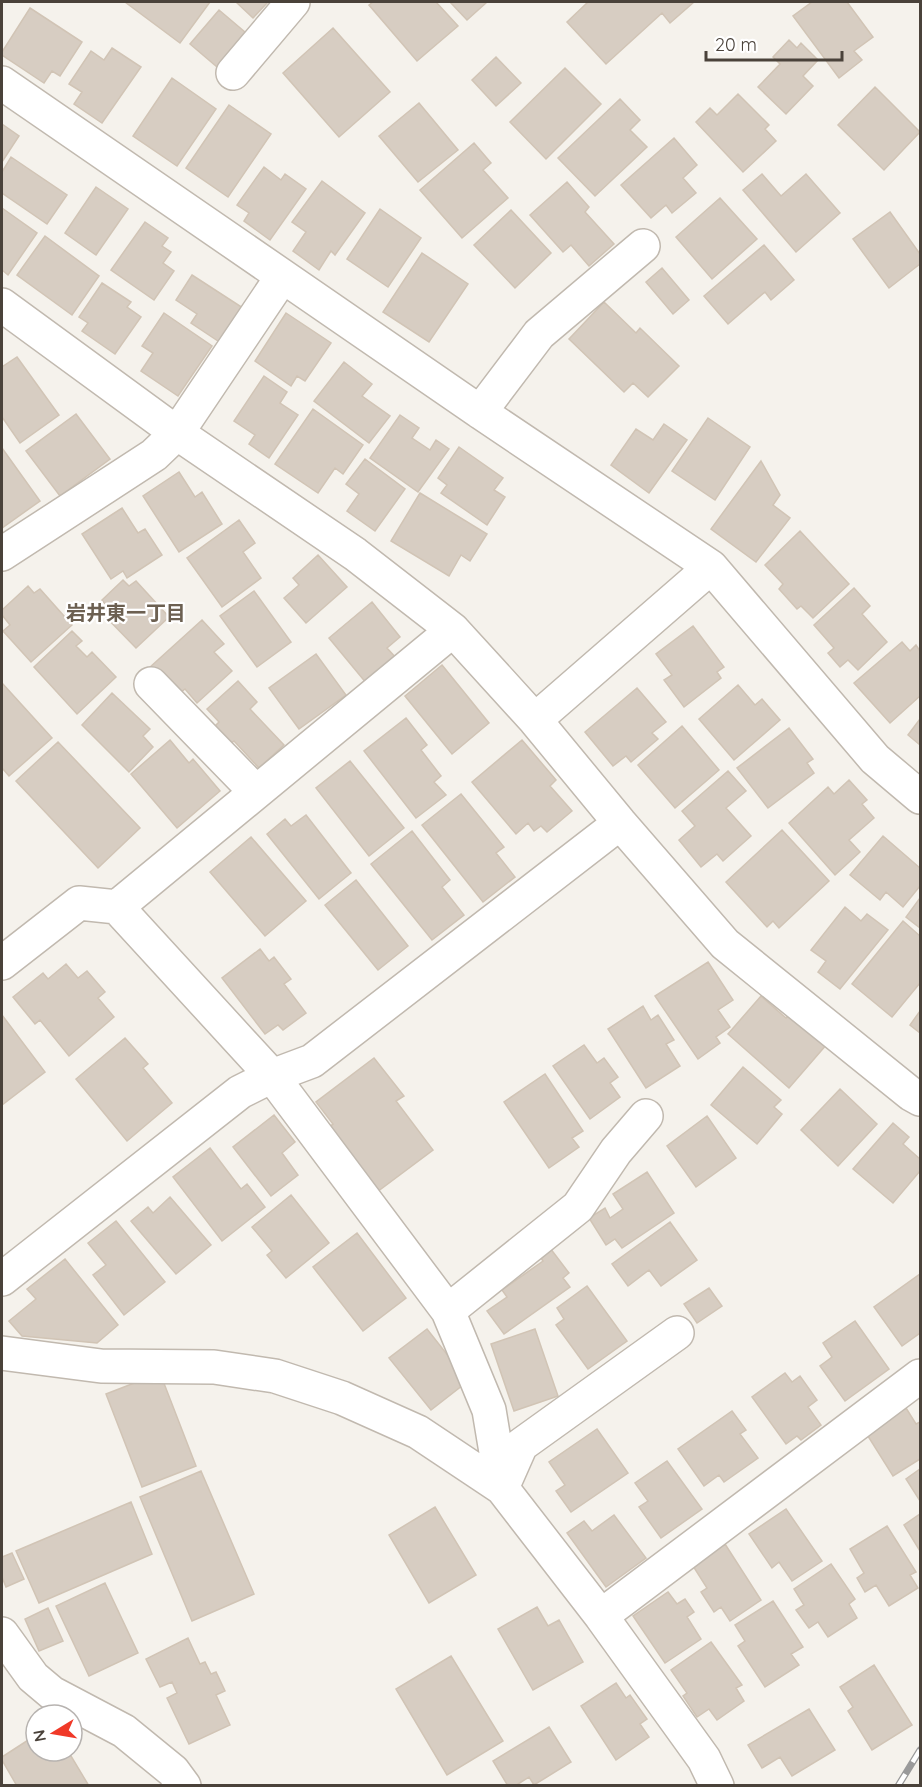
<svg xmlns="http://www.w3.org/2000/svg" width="922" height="1787" viewBox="0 0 922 1787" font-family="Quicksand,'Noto Sans JP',sans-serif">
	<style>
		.building { fill: #d7cdc2; stroke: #d1c4b5; stroke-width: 1.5 }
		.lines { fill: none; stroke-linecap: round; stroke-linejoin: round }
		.minor-casing { stroke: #c1b9af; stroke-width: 36 }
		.minor { stroke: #fff; stroke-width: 33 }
		.rail-casing { stroke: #9a9a9a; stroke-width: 7 }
		.rail { stroke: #fff; stroke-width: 4.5; stroke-dasharray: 14; stroke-linecap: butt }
		.labels { text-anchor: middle; stroke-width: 4.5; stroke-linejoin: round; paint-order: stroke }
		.neighbourhood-label { font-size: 20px; font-weight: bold; fill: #6c6051; stroke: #fff }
	</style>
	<rect width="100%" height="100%" fill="#f5f2ec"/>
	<!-- building -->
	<path class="building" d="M 125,2 L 210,2 L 180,43 Z
		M 236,2 L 268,2 L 253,18 Z
		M 373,2 L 436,2 L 458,26 L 417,61 L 369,5 Z
		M 450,2 L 487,2 L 467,20 Z
		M 588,2 L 694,2 L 670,23 L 662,13 L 606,64 L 567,22 Z
		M 812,2 L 847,2 L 873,37 L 854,51 L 862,60 L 839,78 L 793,16 Z
		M 30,8 L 82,42 L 60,76 L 52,71 L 44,83 L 2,55 L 2,52 Z
		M 219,10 L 245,32 L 217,67 L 190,44 Z
		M 333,28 L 390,92 L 339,137 L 283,73 Z
		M 789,40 L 797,48 L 801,43 L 818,60 L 803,76 L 813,86 L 786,114 L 758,87 L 780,64 L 773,57 Z
		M 112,48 L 141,67 L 102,123 L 74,104 L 82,92 L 69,84 L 91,51 L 104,60 Z
		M 496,57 L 521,83 L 496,106 L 472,80 Z
		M 565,68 L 601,104 L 546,159 L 510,122 Z
		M 172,78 L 216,109 L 177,166 L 133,136 Z
		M 875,87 L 920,132 L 884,170 L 838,125 Z
		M 738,94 L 769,125 L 765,129 L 776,141 L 743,172 L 696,122 L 710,108 L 717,115 Z
		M 620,99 L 640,120 L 630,130 L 647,147 L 595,196 L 558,158 Z
		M 419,103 L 458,150 L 418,182 L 379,136 Z
		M 229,105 L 271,134 L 228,197 L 186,168 Z
		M 2,124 L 19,136 L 2,162 Z
		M 674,138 L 697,165 L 683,178 L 696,193 L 672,213 L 666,205 L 651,218 L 621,185 Z
		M 474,143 L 491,163 L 483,170 L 508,198 L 462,238 L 420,190 Z
		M 11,157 L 67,195 L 47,224 L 2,193 L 2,172 Z
		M 264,167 L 281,180 L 285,174 L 306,189 L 270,240 L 244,221 L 249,213 L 237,205 Z
		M 762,174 L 781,196 L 806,174 L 840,213 L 796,252 L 743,190 Z
		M 322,181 L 365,213 L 335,255 L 331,251 L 319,270 L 293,251 L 306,232 L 292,222 Z
		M 567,182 L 589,207 L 585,212 L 614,244 L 589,266 L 571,245 L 563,252 L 530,215 Z
		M 96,187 L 128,209 L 96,255 L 65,233 Z
		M 720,198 L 757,239 L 712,279 L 676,237 Z
		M 2,208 L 37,233 L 8,275 L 2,270 Z
		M 380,209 L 421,238 L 388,287 L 347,259 Z
		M 511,210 L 551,253 L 515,288 L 474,245 Z
		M 890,212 L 920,254 L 920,264 L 889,288 L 853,239 Z
		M 145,222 L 168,238 L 162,246 L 171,252 L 163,263 L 174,271 L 154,300 L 111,270 Z
		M 45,236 L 99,276 L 72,315 L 17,275 Z
		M 764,245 L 794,280 L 771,300 L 765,292 L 728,324 L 704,296 Z
		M 422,253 L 468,284 L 429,342 L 383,312 Z
		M 662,268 L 689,300 L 673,314 L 646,282 Z
		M 192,275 L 243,308 L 221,343 L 191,323 L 197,314 L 176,300 Z
		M 102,283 L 131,302 L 127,307 L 141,317 L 115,354 L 82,331 L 88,323 L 79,317 Z
		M 604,302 L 636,333 L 640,328 L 679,366 L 648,397 L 633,383 L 624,392 L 569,339 Z
		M 164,313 L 212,346 L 178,396 L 141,371 L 153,353 L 142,346 Z
		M 286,313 L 331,343 L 305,381 L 297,376 L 291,386 L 255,361 Z
		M 17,357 L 59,415 L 20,443 L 2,417 L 2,367 Z
		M 344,362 L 372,384 L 362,396 L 390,416 L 369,443 L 314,401 Z
		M 264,376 L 287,392 L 280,403 L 298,415 L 269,458 L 249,444 L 255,435 L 234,421 Z
		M 313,409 L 363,445 L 343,474 L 335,468 L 318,493 L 275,464 Z
		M 76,414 L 110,459 L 60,496 L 26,451 Z
		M 400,415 L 419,428 L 412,438 L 430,450 L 436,440 L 449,449 L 418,492 L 370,458 Z
		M 708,418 L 750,447 L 715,500 L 672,471 Z
		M 664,424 L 687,440 L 649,493 L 611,465 L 636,429 L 653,440 Z
		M 459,447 L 503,478 L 494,490 L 505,497 L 487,525 L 441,493 L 447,485 L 438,478 Z
		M 2,448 L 40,501 L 2,528 Z
		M 365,459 L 405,489 L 375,531 L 347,511 L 359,494 L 346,484 Z
		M 761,461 L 780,495 L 773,505 L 790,518 L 756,562 L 711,529 Z
		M 179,472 L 195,497 L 202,492 L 222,524 L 179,552 L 143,496 Z
		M 420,493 L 487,534 L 470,561 L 461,555 L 449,576 L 391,541 Z
		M 122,508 L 138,533 L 145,529 L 162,555 L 127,578 L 123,571 L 111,579 L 82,534 Z
		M 239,520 L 255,543 L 243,552 L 261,578 L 222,607 L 187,558 Z
		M 800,531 L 849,584 L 813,618 L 801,606 L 797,609 L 779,589 L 783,584 L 765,565 Z
		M 318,555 L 347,587 L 306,623 L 284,598 L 299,585 L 293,578 Z
		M 123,580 L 129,586 L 136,581 L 169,617 L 136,648 L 100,611 L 106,605 L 102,600 Z
		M 28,586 L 34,593 L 40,589 L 72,625 L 31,662 L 3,631 L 10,625 L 2,615 L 2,610 Z
		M 854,588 L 870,606 L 862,614 L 887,642 L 858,670 L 848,660 L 840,667 L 828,653 L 834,648 L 814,625 Z
		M 254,591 L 291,642 L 257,667 L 220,616 Z
		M 372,602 L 400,637 L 387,648 L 397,659 L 367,684 L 329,638 Z
		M 202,620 L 224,644 L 214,652 L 232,671 L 197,703 L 185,689 L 180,693 L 169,690 L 149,668 Z
		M 693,626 L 724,667 L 717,672 L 721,678 L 684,707 L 664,680 L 672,675 L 656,654 Z
		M 72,631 L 82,641 L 76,646 L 87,657 L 92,652 L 116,677 L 77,714 L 34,667 Z
		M 902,642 L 910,651 L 916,645 L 920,651 L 920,696 L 890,723 L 854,683 Z
		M 316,654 L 346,695 L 299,729 L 269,688 Z
		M 442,665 L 489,723 L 452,754 L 405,696 Z
		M 238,681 L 257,702 L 250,709 L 284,745 L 259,768 L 234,741 L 229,745 L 213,728 L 219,722 L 207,709 Z
		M 2,683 L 52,738 L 9,776 L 2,768 Z
		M 738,685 L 755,705 L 762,699 L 780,720 L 734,760 L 699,719 Z
		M 637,688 L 666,722 L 652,733 L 658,739 L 631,762 L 626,756 L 613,766 L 585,732 Z
		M 112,693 L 150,729 L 143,736 L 153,747 L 129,772 L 82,725 Z
		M 406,718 L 427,745 L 421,750 L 441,776 L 434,782 L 446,795 L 416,818 L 364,751 Z
		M 920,719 L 920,745 L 908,735 Z
		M 682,726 L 719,770 L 675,808 L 638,765 Z
		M 789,728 L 813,759 L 807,763 L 814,773 L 768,808 L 737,768 Z
		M 170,740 L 189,763 L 193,759 L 220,791 L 177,828 L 131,774 Z
		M 522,740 L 556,780 L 550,786 L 572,811 L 547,832 L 541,826 L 534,831 L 528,823 L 516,834 L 472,782 Z
		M 58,742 L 140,828 L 98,868 L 16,781 Z
		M 350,761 L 404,828 L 369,856 L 316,788 Z
		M 728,771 L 746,791 L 726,808 L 751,836 L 723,861 L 717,854 L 701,867 L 679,840 L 695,826 L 682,811 Z
		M 849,780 L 867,800 L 862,804 L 874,818 L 849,840 L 860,852 L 835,875 L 789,823 L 828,787 L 834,794 Z
		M 461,794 L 504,847 L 496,853 L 515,877 L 483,902 L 422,825 Z
		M 306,815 L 351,873 L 319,899 L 267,834 L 285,819 L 291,826 Z
		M 782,830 L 829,881 L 779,928 L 773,921 L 767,927 L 726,882 Z
		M 412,831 L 450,880 L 442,887 L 464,915 L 432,940 L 371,864 Z
		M 883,836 L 920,868 L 920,886 L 903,907 L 886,892 L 880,900 L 850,875 Z
		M 251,837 L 306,901 L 265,936 L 210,872 Z
		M 356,880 L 408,946 L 378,970 L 325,905 Z
		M 920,898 L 920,928 L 906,917 Z
		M 845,907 L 861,921 L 867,914 L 888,930 L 840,989 L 818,972 L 826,961 L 811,950 Z
		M 903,921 L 920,936 L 920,983 L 892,1017 L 852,984 Z
		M 260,949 L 269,961 L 274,957 L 291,979 L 284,984 L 306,1013 L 283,1030 L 278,1025 L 265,1034 L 222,978 Z
		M 708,962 L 733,1000 L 718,1010 L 730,1027 L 716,1037 L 720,1043 L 698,1059 L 655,996 Z
		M 66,964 L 78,978 L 87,971 L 105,992 L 98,998 L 114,1017 L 69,1056 L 40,1020 L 35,1024 L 13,997 L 43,973 L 48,979 Z
		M 761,996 L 786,1018 L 791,1013 L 827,1044 L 789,1088 L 728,1034 Z
		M 643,1006 L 651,1020 L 658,1015 L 674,1040 L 666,1044 L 680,1066 L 646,1088 L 608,1029 Z
		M 920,1011 L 920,1033 L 910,1025 Z
		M 2,1015 L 45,1072 L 2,1105 Z
		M 125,1038 L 148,1064 L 143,1068 L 172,1103 L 127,1141 L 76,1079 Z
		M 584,1045 L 597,1063 L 604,1058 L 618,1077 L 610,1083 L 620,1097 L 590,1119 L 553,1066 Z
		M 374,1058 L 404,1096 L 396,1101 L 433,1150 L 377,1192 L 328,1128 L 333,1124 L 316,1102 Z
		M 743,1067 L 781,1100 L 774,1107 L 782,1114 L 757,1144 L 711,1105 Z
		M 545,1074 L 583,1131 L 572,1138 L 579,1147 L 549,1168 L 504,1102 Z
		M 840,1089 L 877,1124 L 838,1166 L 801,1130 Z
		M 274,1115 L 295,1142 L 282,1153 L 298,1175 L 271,1196 L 233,1147 Z
		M 707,1116 L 736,1158 L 696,1187 L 667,1146 Z
		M 893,1123 L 909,1137 L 903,1144 L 920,1159 L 920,1171 L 893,1203 L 853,1169 Z
		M 210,1148 L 241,1189 L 247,1184 L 265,1207 L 222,1241 L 173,1177 Z
		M 647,1172 L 674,1213 L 622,1248 L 615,1239 L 606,1245 L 589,1218 L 605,1208 L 610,1218 L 623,1209 L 613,1194 Z
		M 291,1195 L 329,1243 L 286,1278 L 267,1255 L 272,1251 L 252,1227 Z
		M 170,1197 L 211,1245 L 176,1274 L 131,1221 L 148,1207 L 153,1213 Z
		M 116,1221 L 165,1282 L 124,1315 L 93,1275 L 106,1265 L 88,1243 Z
		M 670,1222 L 697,1260 L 661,1286 L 649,1270 L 628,1286 L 612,1264 Z
		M 357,1233 L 406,1298 L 363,1331 L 313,1267 Z
		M 550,1248 L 569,1273 L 563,1278 L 570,1287 L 504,1334 L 487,1311 L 507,1297 L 502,1290 L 543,1261 L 539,1255 Z
		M 65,1259 L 118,1325 L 97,1343 L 22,1336 L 9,1321 L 36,1299 L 27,1289 Z
		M 920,1274 L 920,1333 L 902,1346 L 874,1307 Z
		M 587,1286 L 627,1341 L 588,1369 L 556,1325 L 564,1319 L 557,1308 Z
		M 709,1288 L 722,1306 L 697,1323 L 684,1304 Z
		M 855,1321 L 889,1369 L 845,1401 L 820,1366 L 832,1357 L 823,1343 Z
		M 427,1329 L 468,1381 L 431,1410 L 389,1358 Z
		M 535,1329 L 558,1396 L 514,1411 L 491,1344 Z
		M 160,1373 L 196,1466 L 142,1487 L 106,1394 Z
		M 785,1373 L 792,1382 L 800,1376 L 817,1400 L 808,1407 L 821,1425 L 801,1440 L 797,1436 L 786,1444 L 752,1397 Z
		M 906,1408 L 916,1424 L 920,1422 L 920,1459 L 893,1476 L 866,1433 Z
		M 732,1411 L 746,1430 L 740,1434 L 758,1458 L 724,1482 L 719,1475 L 704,1486 L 678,1449 Z
		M 597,1429 L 628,1473 L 571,1512 L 556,1491 L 565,1485 L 549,1462 Z
		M 667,1461 L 702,1509 L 661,1538 L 639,1507 L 648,1501 L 635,1483 Z
		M 920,1469 L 920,1501 L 906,1479 Z
		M 201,1471 L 254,1594 L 192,1621 L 140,1497 Z
		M 131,1502 L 152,1554 L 39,1603 L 16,1551 Z
		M 435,1507 L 476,1575 L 429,1603 L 389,1535 Z
		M 786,1509 L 822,1561 L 792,1581 L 779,1562 L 772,1568 L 749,1534 Z
		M 920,1514 L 920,1551 L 904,1525 Z
		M 614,1515 L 646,1558 L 606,1587 L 567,1533 L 584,1521 L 592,1531 Z
		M 887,1526 L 916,1572 L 910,1575 L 918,1588 L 889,1606 L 876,1585 L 865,1592 L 857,1578 L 864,1573 L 850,1549 Z
		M 725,1544 L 761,1600 L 730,1621 L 721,1607 L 714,1612 L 701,1592 L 707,1588 L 693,1566 Z
		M 12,1553 L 24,1579 L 6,1587 L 2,1577 L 2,1557 Z
		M 831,1564 L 855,1599 L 849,1604 L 857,1618 L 828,1637 L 818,1622 L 809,1628 L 796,1610 L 804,1605 L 794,1589 Z
		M 105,1583 L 138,1653 L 89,1676 L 56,1606 Z
		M 668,1592 L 677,1604 L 685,1599 L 694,1612 L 687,1617 L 701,1639 L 665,1663 L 633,1616 Z
		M 773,1601 L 803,1647 L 791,1654 L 799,1665 L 765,1687 L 738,1646 L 745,1641 L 735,1625 Z
		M 537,1607 L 548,1626 L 559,1620 L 583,1662 L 533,1690 L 498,1629 Z
		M 48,1608 L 63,1641 L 39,1651 L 25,1619 Z
		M 188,1638 L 200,1664 L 205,1662 L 211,1674 L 216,1672 L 225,1691 L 216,1695 L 230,1725 L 189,1744 L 167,1698 L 177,1693 L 172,1682 L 160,1687 L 146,1659 Z
		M 711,1642 L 742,1685 L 736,1688 L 744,1701 L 717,1720 L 709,1709 L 697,1717 L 683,1696 L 687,1693 L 671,1670 Z
		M 451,1656 L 503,1741 L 447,1775 L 396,1689 Z
		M 874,1665 L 912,1725 L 872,1750 L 848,1711 L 853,1707 L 840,1687 Z
		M 616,1683 L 626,1698 L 630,1695 L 647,1719 L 640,1724 L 649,1737 L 616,1760 L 581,1706 Z
		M 809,1709 L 835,1750 L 792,1776 L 780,1757 L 762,1768 L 748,1745 Z
		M 549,1727 L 571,1762 L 534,1785 L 529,1777 L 515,1786 L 508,1786 L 493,1761 Z
		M 36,1735 L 36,1751 L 68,1751 L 89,1786 L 17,1786 L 2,1760 L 2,1757 Z"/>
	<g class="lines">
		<!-- minor casing -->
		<g class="minor-casing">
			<path id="minor" d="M 233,73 L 293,2
				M 2,83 L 480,412 L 711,567 L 875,759 L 920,797
				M 2,305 L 177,433 L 355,554 L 453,630 L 535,720 L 620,823 L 725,944 L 911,1094 L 920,1099
				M 480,412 L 539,334 L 643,246
				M 2,554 L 154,455 L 177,433 L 282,277
				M 151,684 L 256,792
				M 535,720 L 711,567
				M 117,907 L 272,1076 L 448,1311 L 489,1410 L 502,1488
				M 2,963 L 79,903 L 117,907 L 453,630
				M 2,1279 L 240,1092 L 272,1076 L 312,1061 L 620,823
				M 448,1311 L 578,1207 L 616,1151 L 646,1116
				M 2,1353 L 101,1366 L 214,1367 L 275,1376 L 342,1398 L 418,1432 L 502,1488 L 601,1616 L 704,1759 L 717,1786
				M 502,1488 L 521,1445 L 677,1333
				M 601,1616 L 920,1376
				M 2,1634 L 33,1677 L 52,1693 L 124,1731 L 173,1771 L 184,1786"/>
		</g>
		<!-- minor -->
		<use href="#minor" class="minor"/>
		<!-- rail casing -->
		<g class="rail-casing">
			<path id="rail" d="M 898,1786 L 920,1750"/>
		</g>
		<!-- rail -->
		<use href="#rail" class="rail"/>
	</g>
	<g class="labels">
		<!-- neighbourhood labels -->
		<g class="neighbourhood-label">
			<text x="126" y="620">岩井東一丁目</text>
		</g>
	</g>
	<!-- border -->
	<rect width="922" height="1787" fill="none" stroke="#4a423a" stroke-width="6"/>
	<!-- north arrow -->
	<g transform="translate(54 1733) rotate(259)"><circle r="28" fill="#ffffff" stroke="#b7b3b0" stroke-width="1.5"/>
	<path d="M0-4.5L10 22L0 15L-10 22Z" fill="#f03928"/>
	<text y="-9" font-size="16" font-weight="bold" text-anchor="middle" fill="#4a423a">N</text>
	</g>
	<!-- scale -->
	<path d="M706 51v9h136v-9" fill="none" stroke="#4a423a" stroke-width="3"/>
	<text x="715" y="51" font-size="18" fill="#4a423a" stroke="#ffffff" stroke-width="4.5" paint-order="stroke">20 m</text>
</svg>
